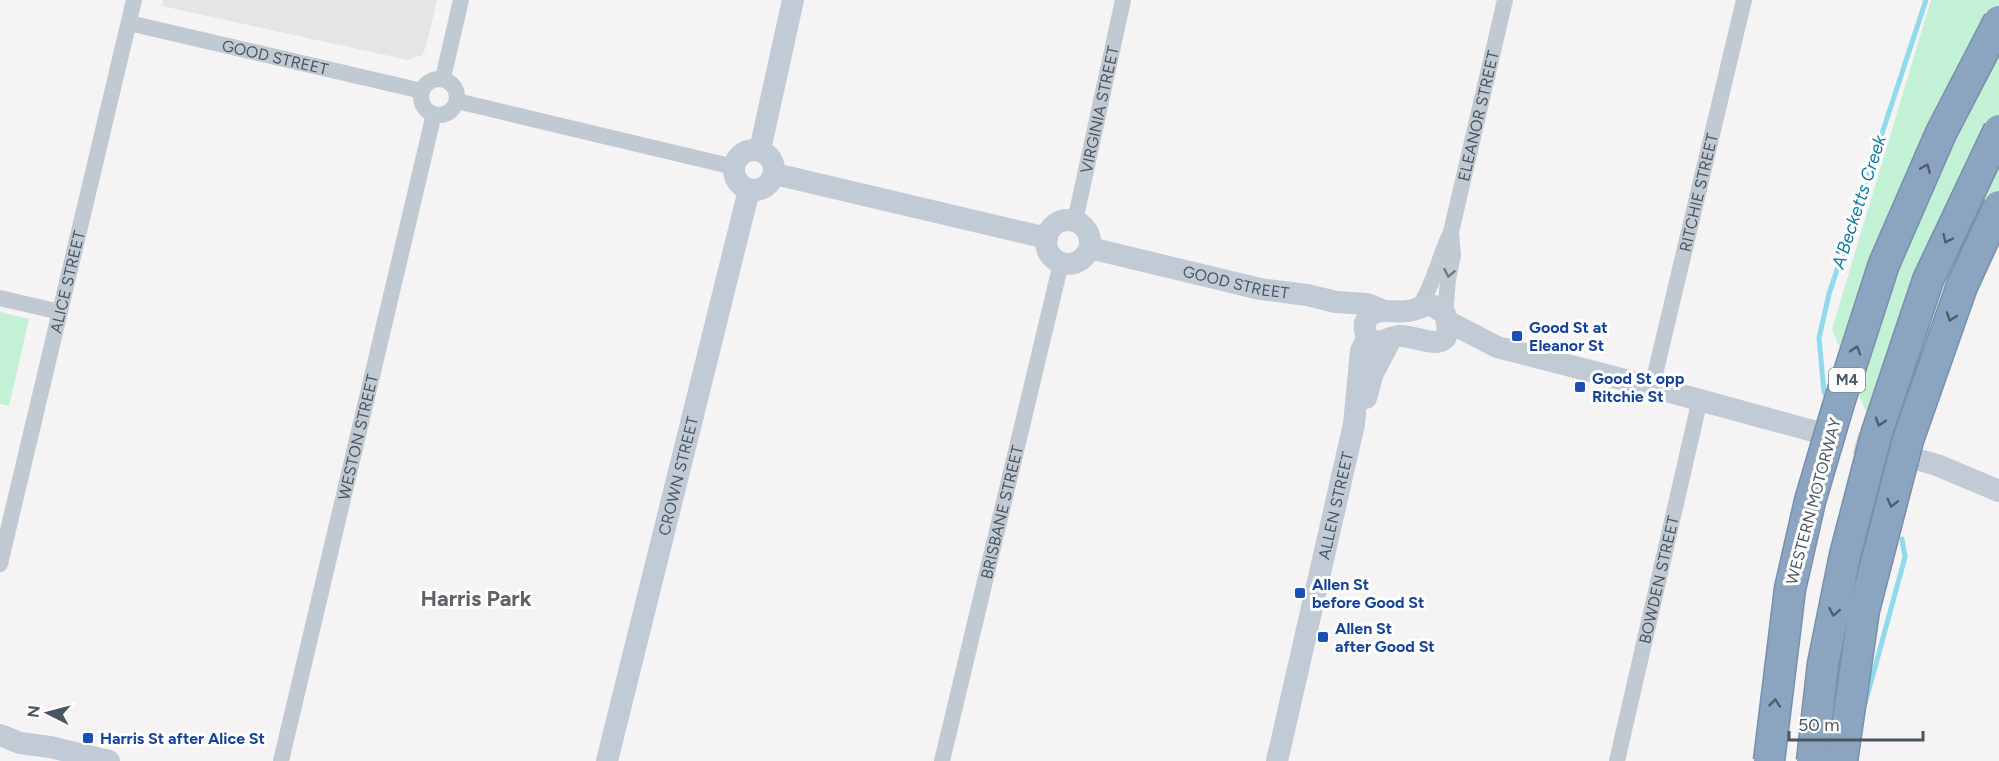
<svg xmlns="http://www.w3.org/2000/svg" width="1999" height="761" viewBox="0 0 1999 761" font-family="Figtree,sans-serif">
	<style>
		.education { fill: #e6e4e5 }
		.green { fill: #c3f1d5 }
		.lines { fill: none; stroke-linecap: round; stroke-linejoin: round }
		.stream { stroke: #90daee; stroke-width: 5 }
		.secondary-tunnel { stroke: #caccce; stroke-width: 22; stroke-dasharray: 22 11; stroke-linecap: butt }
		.street { stroke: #c1cad2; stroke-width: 16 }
		.secondary { stroke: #c1cbd6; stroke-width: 22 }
		.highway-bridge-casing { stroke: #7690ad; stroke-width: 33; stroke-linecap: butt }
		.highway-bridge { stroke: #8ba5c1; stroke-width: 30 }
		.oneway { stroke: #505e6b }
		.oneway2 { stroke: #6e7983 }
		.transit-dot { fill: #1a4fb4; stroke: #fff; stroke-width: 2 }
		.labels { text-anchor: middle; stroke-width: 6; stroke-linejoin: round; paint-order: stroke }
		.shield { fill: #fff; stroke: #808990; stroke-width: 1.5 }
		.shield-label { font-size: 15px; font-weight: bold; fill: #4a5661 }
		.street-label { font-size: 16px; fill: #4a5661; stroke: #fff }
		.transit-label { font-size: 16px; font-weight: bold; fill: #164399; stroke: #fff; text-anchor: start }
		.water-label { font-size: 18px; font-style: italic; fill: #0c7c9b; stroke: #fff }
		.district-label { font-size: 22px; font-weight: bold; fill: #5f6368; stroke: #fff }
	</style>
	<rect width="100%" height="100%" fill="#f5f3f3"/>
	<!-- education -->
	<path class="education" d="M 163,0 L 437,0 L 426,47 L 422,55 L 408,60 L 162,6 Z"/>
	<!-- green -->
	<path class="green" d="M 1931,0 L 1999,0 L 1999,241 L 1923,428 L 1865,410 L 1832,329 Z
		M 0,312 L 29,319 L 9,406 L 0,404 Z"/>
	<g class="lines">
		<!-- stream -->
		<path class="stream" d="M 1829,402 L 1824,392 L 1819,338 L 1829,294 L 1926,0
			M 1865,704 L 1905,557 L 1902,539"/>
		<!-- secondary-tunnel -->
		<path class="secondary-tunnel" d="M 1824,434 L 1919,460"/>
		<!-- street -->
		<g class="street">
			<path id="s1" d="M 129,23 L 422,91"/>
			<path d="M 443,78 L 461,0"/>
			<circle cx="439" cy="97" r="18"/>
			<path d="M 457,101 L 734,167"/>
			<path id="s2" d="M 1075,221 L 1123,0"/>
			<path d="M 0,298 L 60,312"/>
			<path id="s3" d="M 1419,307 C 1434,284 1439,257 1451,232 L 1505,0"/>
			<path d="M 1445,314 L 1448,280 L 1453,255 L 1451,233"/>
			<path id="s4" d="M 1652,387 L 1744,0"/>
			<path id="s5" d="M 0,564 L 134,0"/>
			<path id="s6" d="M 281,761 L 434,114"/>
			<path id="s7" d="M 942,761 L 1061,263"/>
			<path id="s8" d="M 1617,761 L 1700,399"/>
		</g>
		<!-- secondary -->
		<g class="secondary">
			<circle cx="754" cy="170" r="20"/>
			<path d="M 760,150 L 793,0"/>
			<path d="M 775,174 L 1047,238"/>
			<circle cx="1068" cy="242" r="22"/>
			<path id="s9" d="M 1090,248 L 1260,289 L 1307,295 L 1336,302 L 1367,304 L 1382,310"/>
			<path d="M 1427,305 L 1434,306 L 1445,314 C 1458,361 1416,334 1399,336 C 1390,337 1380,345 1371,340 C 1365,336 1364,329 1365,323 C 1373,304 1393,314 1408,311 C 1415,310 1421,307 1427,305 Z"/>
			<path d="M 1447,321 L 1497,347 L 1652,387 L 1824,434"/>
			<path d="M 1366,398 L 1373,373 L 1391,339"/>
			<path d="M 1923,461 L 1937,465 L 1999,491"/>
			<path d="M 0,735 L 20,743 L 50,747 L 109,761"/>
			<path id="s10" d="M 607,761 L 749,190"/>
			<path id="s11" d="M 1277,761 L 1354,424 L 1361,351 L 1368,337"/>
		</g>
		<!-- highway-bridge casing -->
		<g class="highway-bridge-casing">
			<path id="highway-bridge" d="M 1769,761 L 1790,589 L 1810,501 L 1838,406 L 1884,264 L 1941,133 L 1999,21
				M 1812,761 L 1823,664 L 1845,555 L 1877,432 L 1928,280 L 1999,130
				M 1842,761 L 1864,610 L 1908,440 L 1962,286 L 1999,206"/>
		</g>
		<!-- highway-bridge -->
		<use href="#highway-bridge" class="highway-bridge"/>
	</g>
	<!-- one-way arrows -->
	<defs><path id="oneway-chevron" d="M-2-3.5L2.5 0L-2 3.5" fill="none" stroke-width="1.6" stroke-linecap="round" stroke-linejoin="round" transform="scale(1.5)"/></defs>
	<g class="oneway">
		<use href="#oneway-chevron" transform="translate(1926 168) rotate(-67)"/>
		<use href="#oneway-chevron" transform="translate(1947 239) rotate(115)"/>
		<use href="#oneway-chevron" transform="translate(1951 317) rotate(109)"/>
		<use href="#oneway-chevron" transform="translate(1856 350) rotate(-73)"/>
		<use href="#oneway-chevron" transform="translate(1880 422) rotate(108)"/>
		<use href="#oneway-chevron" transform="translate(1892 503) rotate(104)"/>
		<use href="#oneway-chevron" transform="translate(1834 612) rotate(101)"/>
		<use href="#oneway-chevron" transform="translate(1775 703) rotate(-84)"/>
	</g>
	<use class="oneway2" href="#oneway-chevron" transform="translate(1449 273) rotate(101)"/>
	<!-- markers -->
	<g class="transit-dot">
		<rect x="1511" y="330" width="12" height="12" rx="3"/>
		<rect x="1574" y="381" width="12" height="12" rx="3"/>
		<rect x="1294" y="587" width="12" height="12" rx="3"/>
		<rect x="1317" y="631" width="12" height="12" rx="3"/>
		<rect x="82" y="732" width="12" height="12" rx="3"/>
	</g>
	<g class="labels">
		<!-- shield labels -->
		<rect class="shield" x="1829" y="368" width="36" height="24" rx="4.5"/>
		<g class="shield-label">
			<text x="1847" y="385">M4</text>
		</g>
		<!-- street labels -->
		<g class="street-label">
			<text dy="6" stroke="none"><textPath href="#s1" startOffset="150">GOOD STREET</textPath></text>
			<text dy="6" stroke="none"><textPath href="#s2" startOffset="114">VIRGINIA STREET</textPath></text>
			<text dy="6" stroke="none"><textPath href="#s3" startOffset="201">ELEANOR STREET</textPath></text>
			<text dy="6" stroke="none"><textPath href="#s4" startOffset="200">RITCHIE STREET</textPath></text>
			<text dy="6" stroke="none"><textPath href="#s9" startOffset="150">GOOD STREET</textPath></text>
			<text dy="6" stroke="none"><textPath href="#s5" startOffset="290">ALICE STREET</textPath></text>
			<text dy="6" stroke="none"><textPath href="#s6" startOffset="333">WESTON STREET</textPath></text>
			<text dy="6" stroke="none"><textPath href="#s10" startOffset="294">CROWN STREET</textPath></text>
			<text transform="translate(1813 501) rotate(-75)" y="6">WESTERN MOTORWAY</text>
			<text dy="6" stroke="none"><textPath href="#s11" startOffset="262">ALLEN STREET</textPath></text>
			<text dy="6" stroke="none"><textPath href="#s7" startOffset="256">BRISBANE STREET</textPath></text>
			<text dy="6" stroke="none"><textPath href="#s8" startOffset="186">BOWDEN STREET</textPath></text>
		</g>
		<!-- transit labels -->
		<g class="transit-label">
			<text x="1529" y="333">Good St at<tspan x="1529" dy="18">Eleanor St</tspan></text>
			<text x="1592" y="384">Good St opp<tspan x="1592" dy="18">Ritchie St</tspan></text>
			<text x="1312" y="590">Allen St<tspan x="1312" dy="18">before Good St</tspan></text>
			<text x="1335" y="634">Allen St<tspan x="1335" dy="18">after Good St</tspan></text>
			<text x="100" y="744">Harris St after Alice St</text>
		</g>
		<!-- water labels -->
		<g class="water-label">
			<text transform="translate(1859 202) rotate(-72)" y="6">A'Becketts Creek</text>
		</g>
		<!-- district labels -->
		<g class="district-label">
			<text x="476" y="606">Harris Park</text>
		</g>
	</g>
	<!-- north arrow -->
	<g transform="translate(48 713) rotate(276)" stroke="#ffffff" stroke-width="4.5" paint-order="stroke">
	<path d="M0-4.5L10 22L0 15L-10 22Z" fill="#4a5661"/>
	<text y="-9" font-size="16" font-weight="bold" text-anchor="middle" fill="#4a5661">N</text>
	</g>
	<!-- scale -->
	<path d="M1789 731v9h134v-9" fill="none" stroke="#4a5661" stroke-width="3"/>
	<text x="1798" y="731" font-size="18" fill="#4a5661" stroke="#ffffff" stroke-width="4.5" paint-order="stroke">50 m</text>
</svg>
